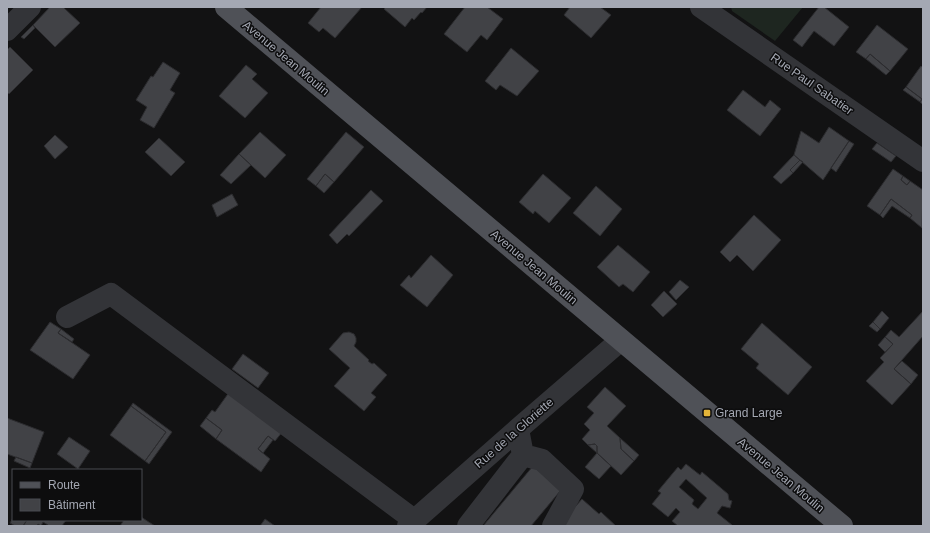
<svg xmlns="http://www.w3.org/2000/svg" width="930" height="533" viewBox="0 0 930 533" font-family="Helvetica,sans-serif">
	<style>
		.green { fill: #1e2620 }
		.building { fill: #414246; stroke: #2c2c2f; fill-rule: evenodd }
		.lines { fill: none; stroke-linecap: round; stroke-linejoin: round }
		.minor { stroke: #333438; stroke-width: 22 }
		.major { stroke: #4f5157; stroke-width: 22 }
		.poi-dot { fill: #e4b539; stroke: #0d0d0e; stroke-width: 1.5 }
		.labels { text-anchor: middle; stroke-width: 3; stroke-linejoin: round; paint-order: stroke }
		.street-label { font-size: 12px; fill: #a4a8b3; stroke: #0d0d0e }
		.poi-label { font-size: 12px; fill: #a4a8b3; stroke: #0d0d0e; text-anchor: start }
	</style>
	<rect width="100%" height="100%" fill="#121213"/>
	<!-- green -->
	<path class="green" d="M 731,7 L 803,7 L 775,41 L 732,11 Z"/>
	<!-- building -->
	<path class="building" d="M 50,7 L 63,7 L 80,23 L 55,47 L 33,25 Z
		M 321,7 L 362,7 L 335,38 L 323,28 L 319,32 L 308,23 Z
		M 386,7 L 427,7 L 422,13 L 421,12 L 414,20 L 412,18 L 405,27 L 384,9 Z
		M 465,7 L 487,7 L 503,19 L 487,40 L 481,35 L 467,52 L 444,34 Z
		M 570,7 L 600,7 L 611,15 L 591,38 L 564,15 Z
		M 819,7 L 824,7 L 849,27 L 834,46 L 814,31 L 802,47 L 793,40 Z
		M 33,25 L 35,28 L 24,39 L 21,37 Z
		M 877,25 L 908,49 L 890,71 L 870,54 L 866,59 L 856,52 Z
		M 10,47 L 33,70 L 9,94 L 7,92 L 7,50 Z
		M 511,48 L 539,71 L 517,96 L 500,85 L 496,90 L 485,81 Z
		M 870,54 L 890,71 L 886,75 L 866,59 Z
		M 163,62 L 180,73 L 170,90 L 175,93 L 154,128 L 140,120 L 147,107 L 136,100 L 151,76 L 153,77 Z
		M 246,65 L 257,74 L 252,79 L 268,93 L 245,118 L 219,96 Z
		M 921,66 L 923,68 L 923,105 L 920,102 L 922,99 L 906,87 Z
		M 906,87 L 922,99 L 920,102 L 903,90 Z
		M 743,90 L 765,107 L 770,100 L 781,109 L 760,136 L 727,110 Z
		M 829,127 L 849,141 L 823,180 L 794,155 L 801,131 L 819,143 Z
		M 260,132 L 286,155 L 265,178 L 239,154 Z
		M 346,132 L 364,147 L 334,182 L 325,174 L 316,186 L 307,179 Z
		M 55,135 L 68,147 L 55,159 L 44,146 Z
		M 159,138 L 185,162 L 171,176 L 145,152 Z
		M 849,141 L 854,144 L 836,172 L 831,168 Z
		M 877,143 L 896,156 L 891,162 L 872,149 Z
		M 239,154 L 251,165 L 231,184 L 220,175 Z
		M 794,155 L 800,160 L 790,170 L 793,173 L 781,184 L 773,177 Z
		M 800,160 L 803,162 L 793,173 L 790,170 Z
		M 893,169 L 903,176 L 901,180 L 907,185 L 910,181 L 923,190 L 922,228 L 910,218 L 912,215 L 891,199 L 880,215 L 867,206 Z
		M 325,174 L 334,182 L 324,193 L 316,186 Z
		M 543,174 L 571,198 L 549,223 L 535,211 L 533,214 L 519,202 Z
		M 903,176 L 910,181 L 907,185 L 901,180 Z
		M 596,186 L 622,209 L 600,236 L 573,213 Z
		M 371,190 L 383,201 L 349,236 L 347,234 L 337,244 L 329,235 Z
		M 232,194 L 238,205 L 217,217 L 212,205 Z
		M 891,199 L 912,215 L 910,218 L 892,206 L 883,218 L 880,215 Z
		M 754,215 L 781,240 L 753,271 L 737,255 L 730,262 L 720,252 Z
		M 618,245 L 650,272 L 633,292 L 623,284 L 619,287 L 597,267 Z
		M 431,255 L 453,275 L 427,307 L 400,285 L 409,275 L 411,278 Z
		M 680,280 L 689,287 L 676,300 L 669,292 Z
		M 664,291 L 677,304 L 663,317 L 651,305 Z
		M 882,311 L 889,318 L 880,329 L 873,322 Z
		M 923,311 L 923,336 L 894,369 L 911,384 L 892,405 L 866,381 L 884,362 L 880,358 L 893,344 L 885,337 L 891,330 L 899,337 Z
		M 50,322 L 61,329 L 58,333 L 90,355 L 73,379 L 30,350 Z
		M 873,322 L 880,329 L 877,332 L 869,326 Z
		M 762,323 L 812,367 L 788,395 L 756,368 L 759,364 L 741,349 Z
		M 61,329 L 74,339 L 72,342 L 58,333 Z
		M 349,332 L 354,334 L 356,338 L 356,342 L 354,346 L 369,360 L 368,361 L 372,364 L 374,363 L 387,375 L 371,393 L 376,397 L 364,411 L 334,386 L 350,368 L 329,349 L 343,333 Z
		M 885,337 L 893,344 L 885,352 L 878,345 Z
		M 243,354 L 269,373 L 258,388 L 232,369 Z
		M 902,361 L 918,375 L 911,384 L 894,369 Z
		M 605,387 L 626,406 L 607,426 L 620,438 L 621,449 L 634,461 L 621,475 L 597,453 L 597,446 L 595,444 L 588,445 L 582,439 L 590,430 L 584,424 L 594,413 L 587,407 Z
		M 230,391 L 283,431 L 275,441 L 268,436 L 258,449 L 270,459 L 261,472 L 216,439 L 222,430 L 206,418 L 212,410 L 215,412 Z
		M 133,403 L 172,432 L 149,464 L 145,461 L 166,432 L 131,406 Z
		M 131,406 L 166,432 L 145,461 L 110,435 Z
		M 7,418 L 44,432 L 32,463 L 7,454 Z
		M 206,418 L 222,430 L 216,439 L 200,426 Z
		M 268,436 L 273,440 L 263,453 L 258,449 Z
		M 69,437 L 90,451 L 78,469 L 57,454 Z
		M 620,438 L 639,455 L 634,461 L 621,449 Z
		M 595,444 L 597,446 L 597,453 L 588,445 Z
		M 597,453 L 611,466 L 599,479 L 585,467 Z
		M 16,457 L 32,463 L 30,468 L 14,461 Z
		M 686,464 L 700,475 L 702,472 L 728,494 L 729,500 L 732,501 L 730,508 L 722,506 L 717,513 L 732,525 L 731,526 L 678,526 L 672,521 L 680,512 L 676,508 L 668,517 L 652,504 L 661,493 L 658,491 L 678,467 L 681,470 ZM 686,479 L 707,498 L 698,509 L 692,504 L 694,500 L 679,487 Z
		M 533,466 L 561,490 L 531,526 L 483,526 Z
		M 582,499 L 599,514 L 601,512 L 616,526 L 563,526 L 560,524 Z
		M 141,517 L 155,526 L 120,526 L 124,520 L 141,520 Z
		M 13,518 L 13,520 L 27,520 L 23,526 L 15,526 L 10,523 Z
		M 265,519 L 275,526 L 260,526 Z
		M 27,520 L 66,520 L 62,526 L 47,526 L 48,525 L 43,522 L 41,526 L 38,524 L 37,526 L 23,526 Z"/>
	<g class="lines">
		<!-- minor -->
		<path class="minor" d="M 701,7 L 923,161
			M 7,30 L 30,7
			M 67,317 L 111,294 L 414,520
			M 523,455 L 542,460 L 573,489 L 553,526
			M 408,526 L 518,429 L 621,340
			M 468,526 L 523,455 L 518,429"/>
		<!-- major -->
		<path class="major" d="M 226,7 L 842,526"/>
	</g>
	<!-- markers -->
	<rect class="poi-dot" x="703" y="409" width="8" height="8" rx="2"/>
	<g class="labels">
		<!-- street labels -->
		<g class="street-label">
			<text transform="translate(286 58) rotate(40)" y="4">Avenue Jean Moulin</text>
			<text transform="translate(812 84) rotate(35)" y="4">Rue Paul Sabatier</text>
			<text transform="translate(534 267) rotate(40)" y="4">Avenue Jean Moulin</text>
			<text transform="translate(514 433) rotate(-41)" y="4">Rue de la Gloriette</text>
			<text transform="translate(781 475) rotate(40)" y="4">Avenue Jean Moulin</text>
		</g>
		<!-- poi labels -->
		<g class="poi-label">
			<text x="715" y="417">Grand Large</text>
		</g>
	</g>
	<!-- border -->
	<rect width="930" height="533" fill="none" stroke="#a4a8b3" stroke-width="16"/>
	<!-- legend -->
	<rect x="12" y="469" width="130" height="52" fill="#0d0d0e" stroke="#494b50"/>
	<rect x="20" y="482" width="20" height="6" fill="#4f5157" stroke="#494b50"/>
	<text x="48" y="489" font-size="12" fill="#a4a8b3">Route</text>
	<rect x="20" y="499" width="20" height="12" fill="#414246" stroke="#494b50"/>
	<text x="48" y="509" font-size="12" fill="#a4a8b3">Bâtiment</text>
</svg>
